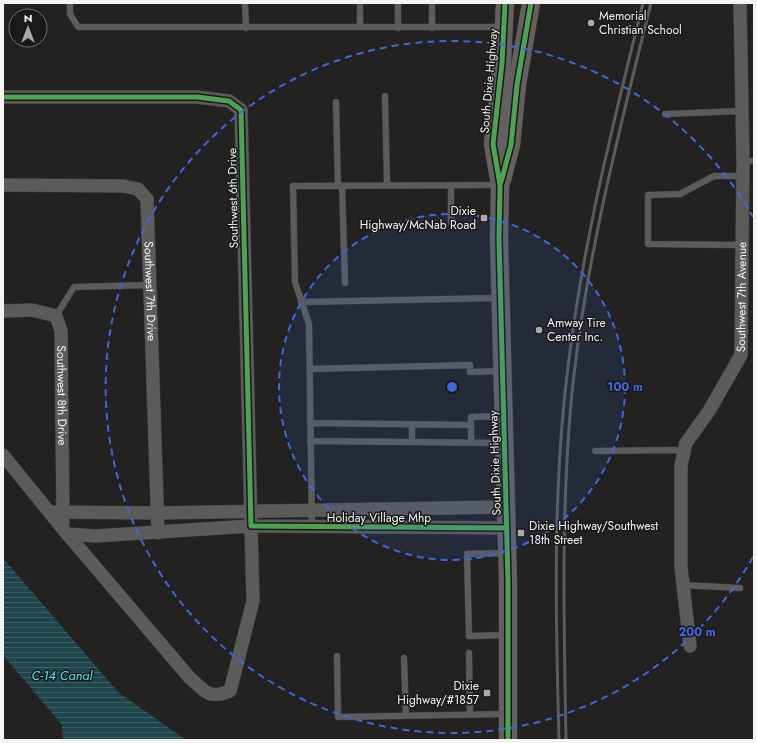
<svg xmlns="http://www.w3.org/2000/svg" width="757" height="743" viewBox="0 0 757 743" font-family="Jost,sans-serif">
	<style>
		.water { fill: url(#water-rules) }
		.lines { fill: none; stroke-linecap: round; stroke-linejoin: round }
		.lane-casing { stroke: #3e3e3d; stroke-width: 7 }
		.street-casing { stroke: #3e3e3d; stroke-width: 14 }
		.secondary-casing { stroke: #3e3e3d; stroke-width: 19 }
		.lane { stroke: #5b5b5a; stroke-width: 6 }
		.street { stroke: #5b5b5a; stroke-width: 13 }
		.secondary { stroke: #646060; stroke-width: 18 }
		.rail { stroke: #5c5c5b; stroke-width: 3 }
		.cycleway-casing { stroke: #1a1917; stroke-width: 8 }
		.cycleway { stroke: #4ca352; stroke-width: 5 }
		.ring { fill: none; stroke: #3d67dc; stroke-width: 2; stroke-dasharray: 7 5 }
		.poi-dot { fill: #acaaa9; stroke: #1a1917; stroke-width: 1.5 }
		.labels { text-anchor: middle; stroke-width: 3; stroke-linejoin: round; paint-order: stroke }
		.poi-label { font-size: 12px; fill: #f5f4f2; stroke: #1a1917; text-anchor: start }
		.street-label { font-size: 12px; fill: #f5f4f2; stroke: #1a1917 }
		.water-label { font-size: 13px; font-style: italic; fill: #56e7f7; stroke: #1a1917 }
		.centre { fill: #3d67dc; stroke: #1a1917; stroke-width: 2 }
		.ring-label { font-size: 12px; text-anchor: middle; font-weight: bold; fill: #3d67dc; stroke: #1a1917; stroke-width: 3; stroke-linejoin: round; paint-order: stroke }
	</style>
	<defs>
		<pattern id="water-rules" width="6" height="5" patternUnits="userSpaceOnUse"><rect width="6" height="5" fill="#1d454b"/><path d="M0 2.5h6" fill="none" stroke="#3e6065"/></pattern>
	</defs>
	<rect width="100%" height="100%" fill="#232221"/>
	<!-- water -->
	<path class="water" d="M 3,558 L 118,692 L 186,740 L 63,740 L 62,725 L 3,655 Z"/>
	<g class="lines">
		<!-- lane casing -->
		<g class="lane-casing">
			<path id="lane" d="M 70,3 L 70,14 L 78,27 L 502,27
				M 245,3 L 246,28
				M 398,3 L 398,28
				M 360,27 L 360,3
				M 432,28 L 432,3
				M 385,96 L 387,185
				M 336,102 L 338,186
				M 665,114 L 742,111
				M 743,161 L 754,161
				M 451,185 L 451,222
				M 342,186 L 345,283
				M 742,245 L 648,244 L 648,195 L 680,194 L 714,176 L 743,176
				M 301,302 L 499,298
				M 56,316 L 74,287 L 150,285
				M 310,369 L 470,365 L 470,372 L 501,371
				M 310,423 L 471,425
				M 412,424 L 412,442
				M 310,441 L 502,443
				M 471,442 L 471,417 L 502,416
				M 595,451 L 675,450 L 683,452
				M 312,527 L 309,324 L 295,282 L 293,186 L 499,185
				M 505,553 L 467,554 L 469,636 L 505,635
				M 682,585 L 740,588
				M 469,653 L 470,714
				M 337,656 L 338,717 L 506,714
				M 404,658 L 406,716"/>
		</g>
		<!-- street casing -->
		<g class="street-casing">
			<g id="street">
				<path d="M 3,97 L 197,97 L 229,101 L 241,110 L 251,526 L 507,528"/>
				<path id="s1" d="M 3,185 L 123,186 L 138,189 L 147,199 L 158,533"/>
				<path id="s2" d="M 3,311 L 32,310 L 56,316 L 61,331 L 63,522"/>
				<path d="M 3,455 L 63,529 L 189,677 C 205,691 208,700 230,691 L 253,601 L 251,526 L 95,536 L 67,534"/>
				<path d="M 50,512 L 157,513 L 506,507"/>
				<path id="s3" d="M 690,646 L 681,567 L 681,465 L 686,443 L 709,411 L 741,355 L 743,161 L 740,3"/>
			</g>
		</g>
		<!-- secondary casing -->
		<g class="secondary-casing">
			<path id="secondary" d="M 505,3 L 502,63 L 493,144 L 500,185 L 499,239 L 508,581 L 508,740
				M 502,180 L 511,145 L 517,85 L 531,3"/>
		</g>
		<!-- lane -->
		<use href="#lane" class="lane"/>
		<!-- street -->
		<use href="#street" class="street"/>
		<!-- secondary -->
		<use href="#secondary" class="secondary"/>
		<!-- rail -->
		<path class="rail" d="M 559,740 C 556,628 553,515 564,403 C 577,267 610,135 643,3
			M 566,740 C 564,628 561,515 571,403 C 584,267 618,135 651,3"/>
		<!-- cycleway casing -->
		<g class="cycleway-casing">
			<path id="cycleway" d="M 505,3 L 502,63 L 493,144 L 500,185 L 499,239 L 508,581 L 508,740
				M 3,97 L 197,97 L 229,101 L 241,110 L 251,526 L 507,528
				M 501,182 L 511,145 L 517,85 L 531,3"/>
		</g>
		<!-- cycleway -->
		<use href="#cycleway" class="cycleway"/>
	</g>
	<!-- distance rings -->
	<circle cx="452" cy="387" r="173" fill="#3d67dc" fill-opacity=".12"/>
	<g class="ring">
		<circle cx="452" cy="387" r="173"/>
		<path d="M753 557A346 346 0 1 1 753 217"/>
	</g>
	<!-- markers -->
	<g class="poi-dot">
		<circle cx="591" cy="23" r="4"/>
		<rect x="480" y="214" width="8" height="8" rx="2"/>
		<circle cx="539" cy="330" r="4"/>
		<rect x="517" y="529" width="8" height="8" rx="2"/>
		<rect x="483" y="689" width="8" height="8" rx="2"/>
	</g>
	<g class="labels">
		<!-- poi labels -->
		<g class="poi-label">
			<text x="599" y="20">Memorial<tspan x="599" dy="14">Christian School</tspan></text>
			<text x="476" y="215" text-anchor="end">Dixie<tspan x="476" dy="14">Highway/McNab Road</tspan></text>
			<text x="547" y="327">Amway Tire<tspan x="547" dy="14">Center Inc.</tspan></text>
			<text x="529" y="530">Dixie Highway/Southwest<tspan x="529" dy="14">18th Street</tspan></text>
			<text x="479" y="690" text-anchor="end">Dixie<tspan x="479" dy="14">Highway/#1857</tspan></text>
		</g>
		<!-- street labels -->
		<g class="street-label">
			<text transform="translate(489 81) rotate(-85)" y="4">South Dixie Highway</text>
			<text transform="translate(233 198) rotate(-91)" y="4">Southwest 6th Drive</text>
			<text dy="4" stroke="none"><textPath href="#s1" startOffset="241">Southwest 7th Drive</textPath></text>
			<text dy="4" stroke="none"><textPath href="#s3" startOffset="366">Southwest 7th Avenue</textPath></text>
			<text dy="4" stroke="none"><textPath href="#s2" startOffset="134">Southwest 8th Drive</textPath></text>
			<text transform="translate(495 463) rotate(-92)" y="4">South Dixie Highway</text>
			<text x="379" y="522">Holiday Village Mhp</text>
		</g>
		<!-- water labels -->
		<g class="water-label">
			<text x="62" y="680">C-14 Canal</text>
		</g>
	</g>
	<circle cx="452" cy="387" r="6" class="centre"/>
	<g class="ring-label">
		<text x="625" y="391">100 m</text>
		<text x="697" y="636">200 m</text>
	</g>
	<!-- border -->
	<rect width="757" height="743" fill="none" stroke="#f5f4f2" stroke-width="8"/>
	<!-- north arrow -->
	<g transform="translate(28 28)"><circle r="19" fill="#1a1917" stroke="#72716f"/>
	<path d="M0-3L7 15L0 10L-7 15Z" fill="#acaaa9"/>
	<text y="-6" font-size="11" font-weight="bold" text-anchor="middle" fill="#f5f4f2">N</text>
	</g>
</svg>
